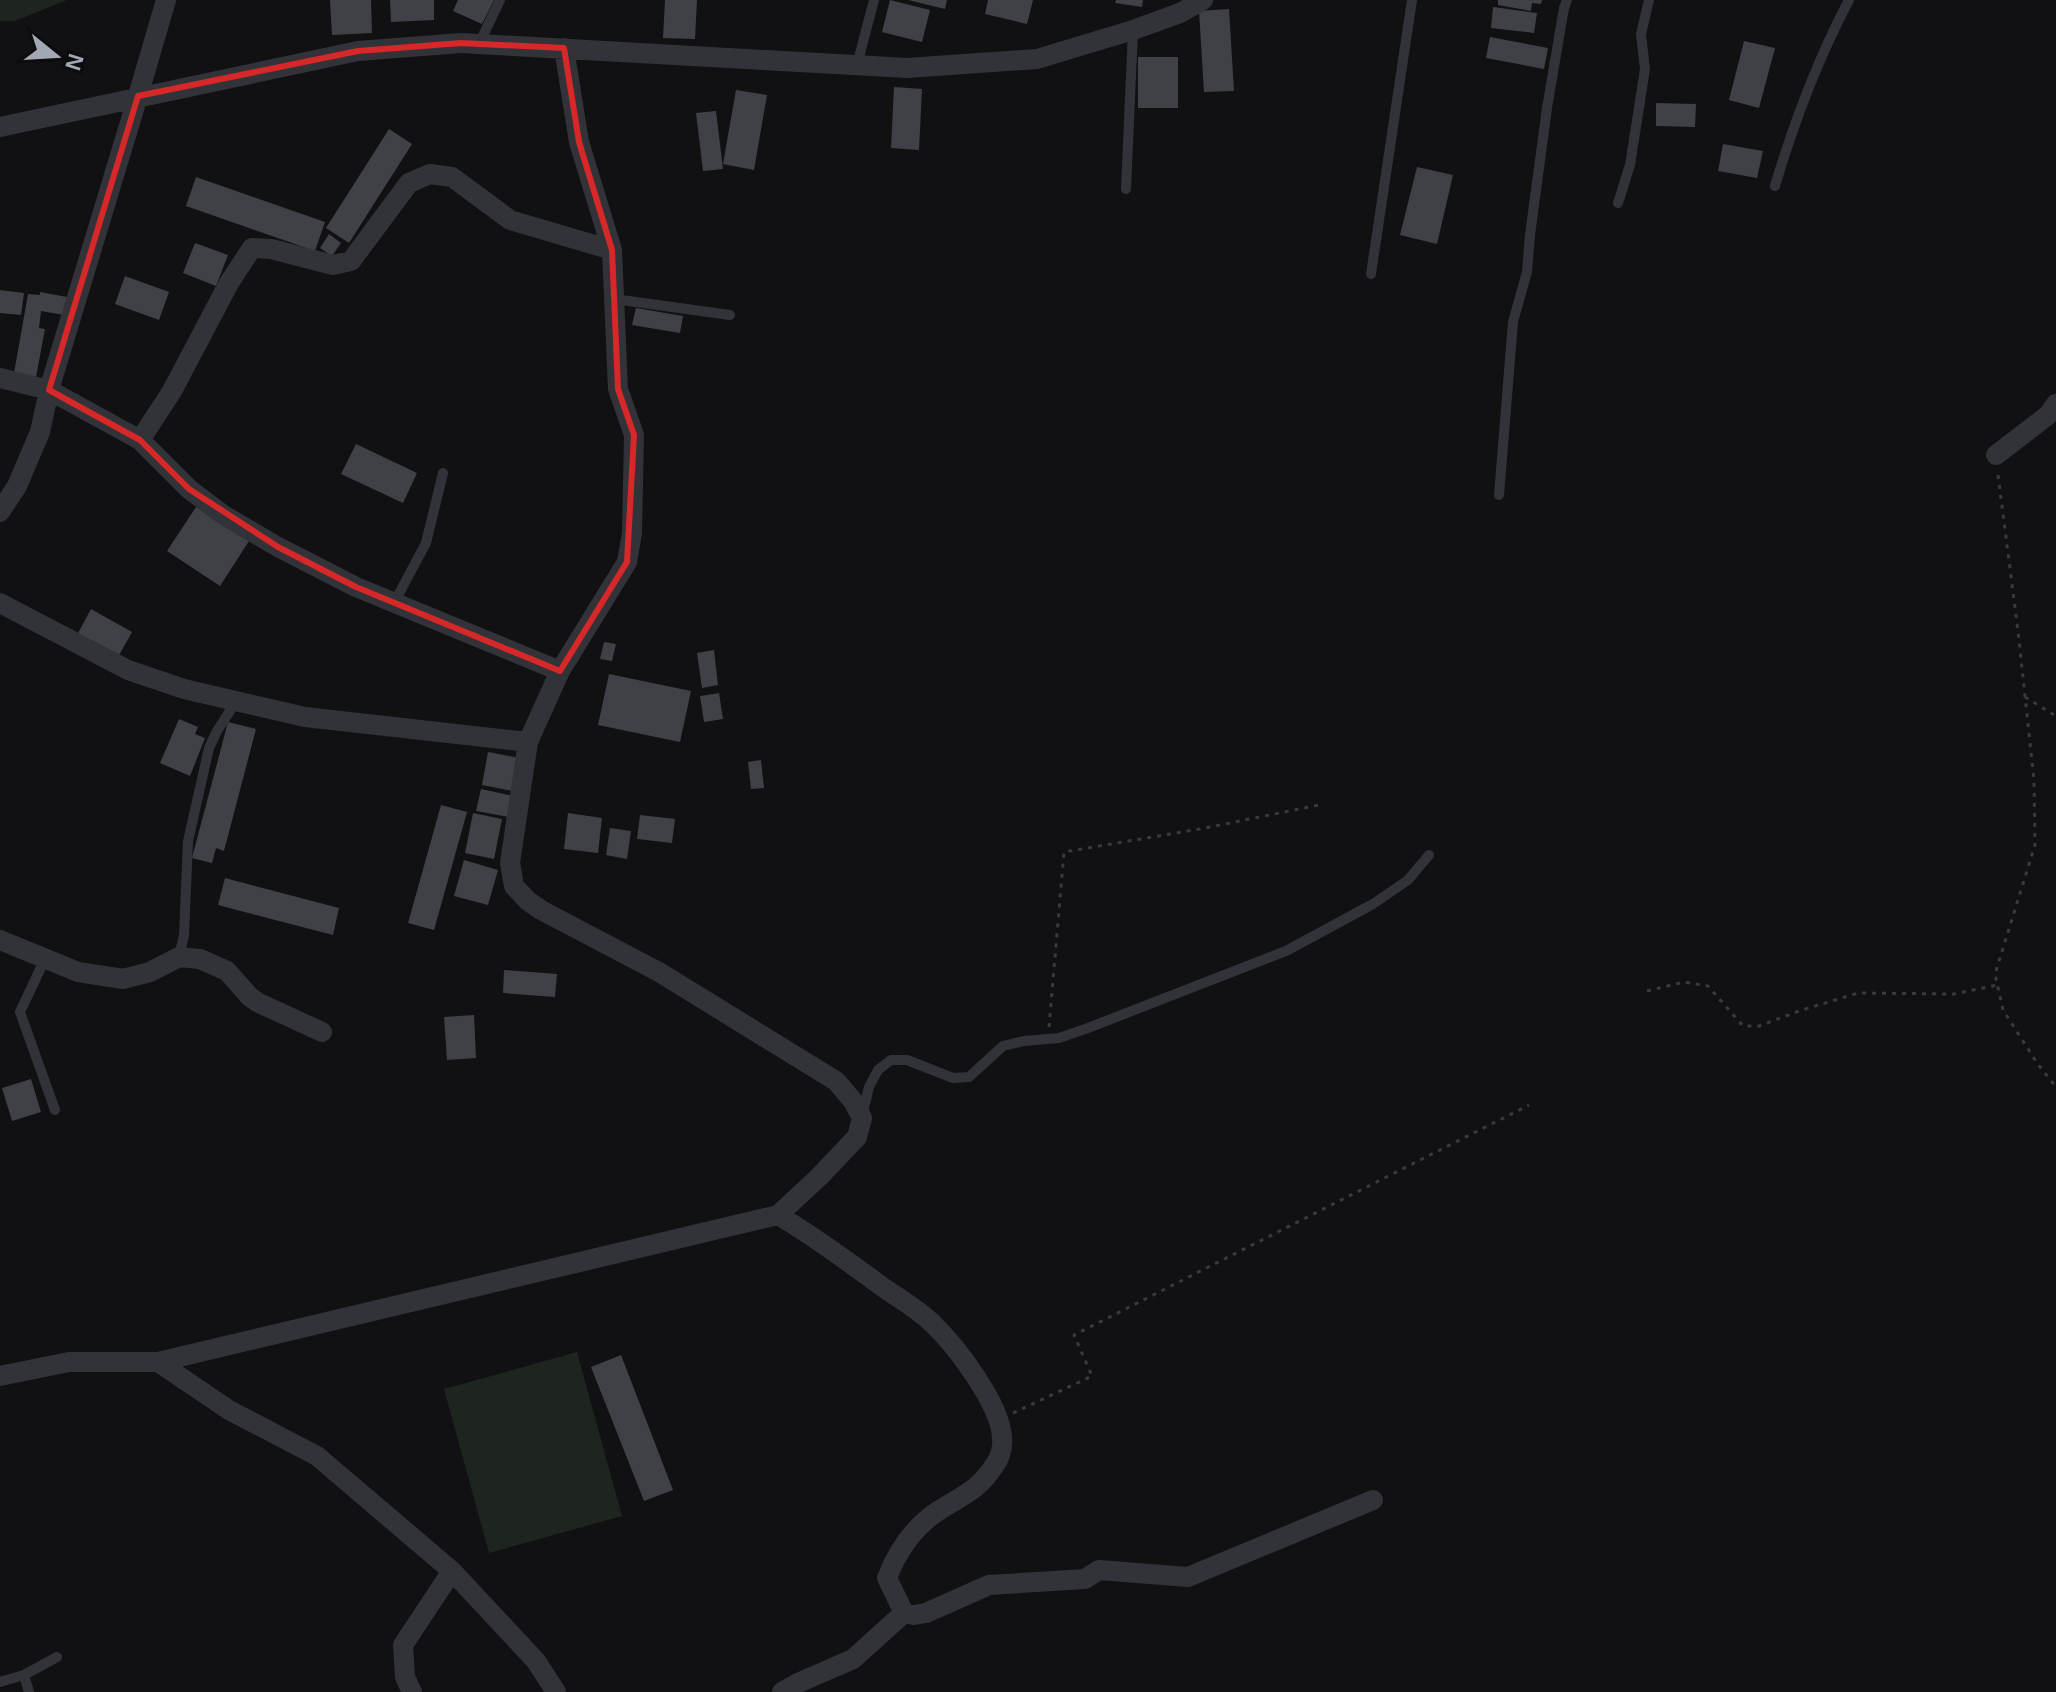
<svg xmlns="http://www.w3.org/2000/svg" width="2056" height="1692" viewBox="0 0 2056 1692" font-family="Helvetica,sans-serif">
	<style>
		.green { fill: #1d251e }
		.building { fill: #404146 }
		.lines { fill: none; stroke-linecap: round; stroke-linejoin: round }
		.path { stroke: #383a3f; stroke-width: 3; stroke-dasharray: 4 6; stroke-linecap: butt }
		.lane { stroke: #323338; stroke-width: 10 }
		.street { stroke: #323338; stroke-width: 20 }
		.marked { fill: none; stroke: #d62828; stroke-width: 6; stroke-linejoin: round }
	</style>
	<rect width="100%" height="100%" fill="#111113"/>
	<!-- green -->
	<path class="green" d="M 0,0 L 67,0 L 15,21 L 0,21 Z
		M 577,1352 L 622,1516 L 489,1553 L 444,1389 Z"/>
	<!-- building -->
	<path class="building" d="M 330,0 L 371,0 L 372,33 L 332,35 Z
		M 390,0 L 434,0 L 434,20 L 391,22 Z
		M 458,0 L 494,0 L 482,24 L 453,11 Z
		M 665,0 L 697,0 L 695,39 L 663,38 Z
		M 890,0 L 930,10 L 922,42 L 882,32 Z
		M 908,0 L 947,0 L 945,9 Z
		M 988,0 L 1033,0 L 1027,24 L 985,14 Z
		M 1116,0 L 1143,0 L 1142,7 L 1115,3 Z
		M 1498,0 L 1542,0 L 1541,4 L 1532,3 L 1531,11 L 1498,5 Z
		M 1493,7 L 1537,13 L 1534,33 L 1491,28 Z
		M 1229,9 L 1234,91 L 1204,92 L 1199,11 Z
		M 1490,37 L 1548,48 L 1544,69 L 1486,58 Z
		M 1744,41 L 1775,48 L 1759,108 L 1729,100 Z
		M 1138,57 L 1178,57 L 1178,108 L 1138,108 Z
		M 894,87 L 922,89 L 919,150 L 891,148 Z
		M 736,90 L 767,95 L 754,170 L 723,164 Z
		M 1656,103 L 1696,104 L 1695,127 L 1656,126 Z
		M 716,111 L 723,169 L 703,171 L 696,113 Z
		M 389,129 L 412,144 L 349,243 L 326,228 Z
		M 1723,144 L 1763,151 L 1757,178 L 1718,171 Z
		M 1417,167 L 1453,175 L 1437,244 L 1400,235 Z
		M 196,177 L 325,222 L 315,251 L 186,206 Z
		M 329,234 L 341,243 L 332,256 L 320,248 Z
		M 195,243 L 228,255 L 216,286 L 183,273 Z
		M 125,276 L 169,292 L 159,320 L 115,304 Z
		M 0,290 L 24,293 L 21,315 L 0,313 Z
		M 40,292 L 67,297 L 64,315 L 41,311 L 39,328 L 45,329 L 36,377 L 14,373 L 28,294 L 40,295 Z
		M 636,308 L 683,316 L 680,333 L 632,325 Z
		M 356,444 L 417,473 L 403,503 L 341,474 Z
		M 196,507 L 249,541 L 220,586 L 167,551 Z
		M 91,609 L 132,632 L 118,657 L 77,635 Z
		M 604,642 L 616,644 L 612,661 L 600,659 Z
		M 714,650 L 718,685 L 702,688 L 697,653 Z
		M 609,674 L 691,691 L 680,742 L 598,725 Z
		M 719,693 L 723,719 L 704,722 L 700,696 Z
		M 179,719 L 198,727 L 195,734 L 205,738 L 190,776 L 160,763 Z
		M 228,722 L 256,729 L 224,851 L 216,848 L 212,863 L 192,858 Z
		M 488,752 L 520,758 L 513,791 L 482,785 Z
		M 761,760 L 764,788 L 751,789 L 748,762 Z
		M 481,789 L 513,796 L 509,817 L 476,811 Z
		M 441,805 L 467,812 L 434,930 L 408,923 Z
		M 473,813 L 502,819 L 494,859 L 465,853 Z
		M 568,813 L 602,818 L 598,853 L 564,849 Z
		M 640,815 L 675,819 L 672,843 L 637,839 Z
		M 610,828 L 631,831 L 627,859 L 606,855 Z
		M 464,860 L 498,870 L 488,905 L 454,896 Z
		M 225,878 L 339,908 L 333,935 L 218,905 Z
		M 504,970 L 557,974 L 555,997 L 503,993 Z
		M 474,1015 L 476,1058 L 447,1060 L 444,1017 Z
		M 31,1079 L 41,1112 L 12,1121 L 2,1088 Z
		M 621,1355 L 673,1490 L 644,1501 L 591,1367 Z"/>
	<g class="lines">
		<!-- path -->
		<path class="path" d="M 1998,475 L 2018,631 L 2034,780 L 2035,845 L 1995,974 L 2003,1010 L 2037,1063 L 2056,1087
			M 2025,697 L 2056,716
			M 1647,991 L 1684,982 L 1708,986 L 1743,1026 L 1759,1026 L 1799,1011 L 1858,993 L 1954,994 L 1997,985
			M 1049,1027 L 1064,852 L 1200,829 L 1324,804
			M 1013,1413 L 1092,1376 L 1074,1335 L 1529,1105"/>
		<!-- lane -->
		<path class="lane" d="M 479,44 L 500,0
			M 857,65 L 874,0
			M 1775,186 C 1794,122 1818,59 1849,0
			M 1126,189 L 1133,30
			M 1618,203 L 1630,165 L 1645,69 L 1641,34 L 1649,0
			M 1371,274 L 1412,0
			M 614,299 L 730,315
			M 1499,495 L 1513,322 L 1527,272 L 1530,235 L 1547,108 L 1564,8 L 1567,0
			M 395,601 L 426,543 L 443,473
			M 179,957 L 184,935 L 188,841 L 209,748 L 217,731 L 237,700
			M 45,959 L 20,1012 L 55,1110
			M 862,1116 L 869,1087 L 878,1070 L 891,1060 L 907,1060 L 953,1078 L 969,1077 L 1003,1046 L 1024,1041 L 1059,1038 L 1088,1028 L 1286,951 L 1373,904 L 1408,880 L 1429,855
			M 24,1675 L 29,1692
			M 0,1682 L 24,1675 L 57,1657"/>
		<!-- street -->
		<path class="street" d="M 0,127 L 358,51 L 461,43 L 907,68 L 1037,59 L 1133,30 L 1180,13 L 1203,0
			M 0,378 L 49,390 L 140,440 L 189,489 L 222,514 L 278,547 L 356,587 L 560,671
			M 140,440 L 172,391 L 229,283 L 252,248 L 271,249 L 333,265 L 351,261 L 409,183 L 430,174 L 452,177 L 510,220 L 612,250
			M 1996,455 L 2048,415 L 2056,404
			M 0,512 L 17,486 L 40,432 L 49,390 L 138,96 L 166,0
			M 0,603 L 128,670 L 184,689 L 305,717 L 528,742
			M 0,940 L 78,972 L 123,979 L 150,972 L 179,957 L 200,959 L 227,971 L 249,996 L 257,1002 L 322,1032
			M 778,1215 C 815,1237 849,1262 884,1288 C 900,1299 919,1310 933,1324 C 957,1347 1000,1404 1002,1437 C 1003,1447 1000,1458 994,1466 C 978,1491 961,1496 938,1511 C 914,1527 897,1552 887,1578 L 904,1613
			M 158,1362 L 229,1410 L 317,1456 L 452,1571 L 536,1661 L 556,1692
			M 0,1376 L 69,1362 L 158,1362 L 778,1215 L 819,1177 L 857,1137 L 862,1118 L 853,1101 L 836,1081 L 659,972 L 541,910 L 528,901 L 514,886 L 510,863 L 528,742 L 560,671 L 627,562 L 632,533 L 634,435 L 618,389 L 612,250 L 579,142 L 564,48
			M 412,1692 L 405,1677 L 403,1645 L 452,1571
			M 782,1692 L 796,1684 L 853,1659 L 904,1613 L 914,1615 L 926,1613 L 989,1585 L 1085,1579 L 1099,1570 L 1188,1577 L 1373,1500"/>
	</g>
	<!-- marked area -->
	<path class="marked" d="M 461,43 L 564,48 L 579,142 L 612,250 L 618,389 L 634,435 L 627,562 L 560,671 L 356,587 L 278,547 L 189,489 L 140,440 L 49,390 L 138,96 L 358,51 Z"/>
	<!-- north arrow -->
	<g transform="translate(56 56) rotate(108)" stroke="#0c0c0e" stroke-width="6" paint-order="stroke">
	<path d="M0-6L14 30L0 20L-14 30Z" fill="#a2a7b4"/>
	<text y="-12" font-size="22" font-weight="bold" text-anchor="middle" fill="#a2a7b4">N</text>
	</g>
</svg>
